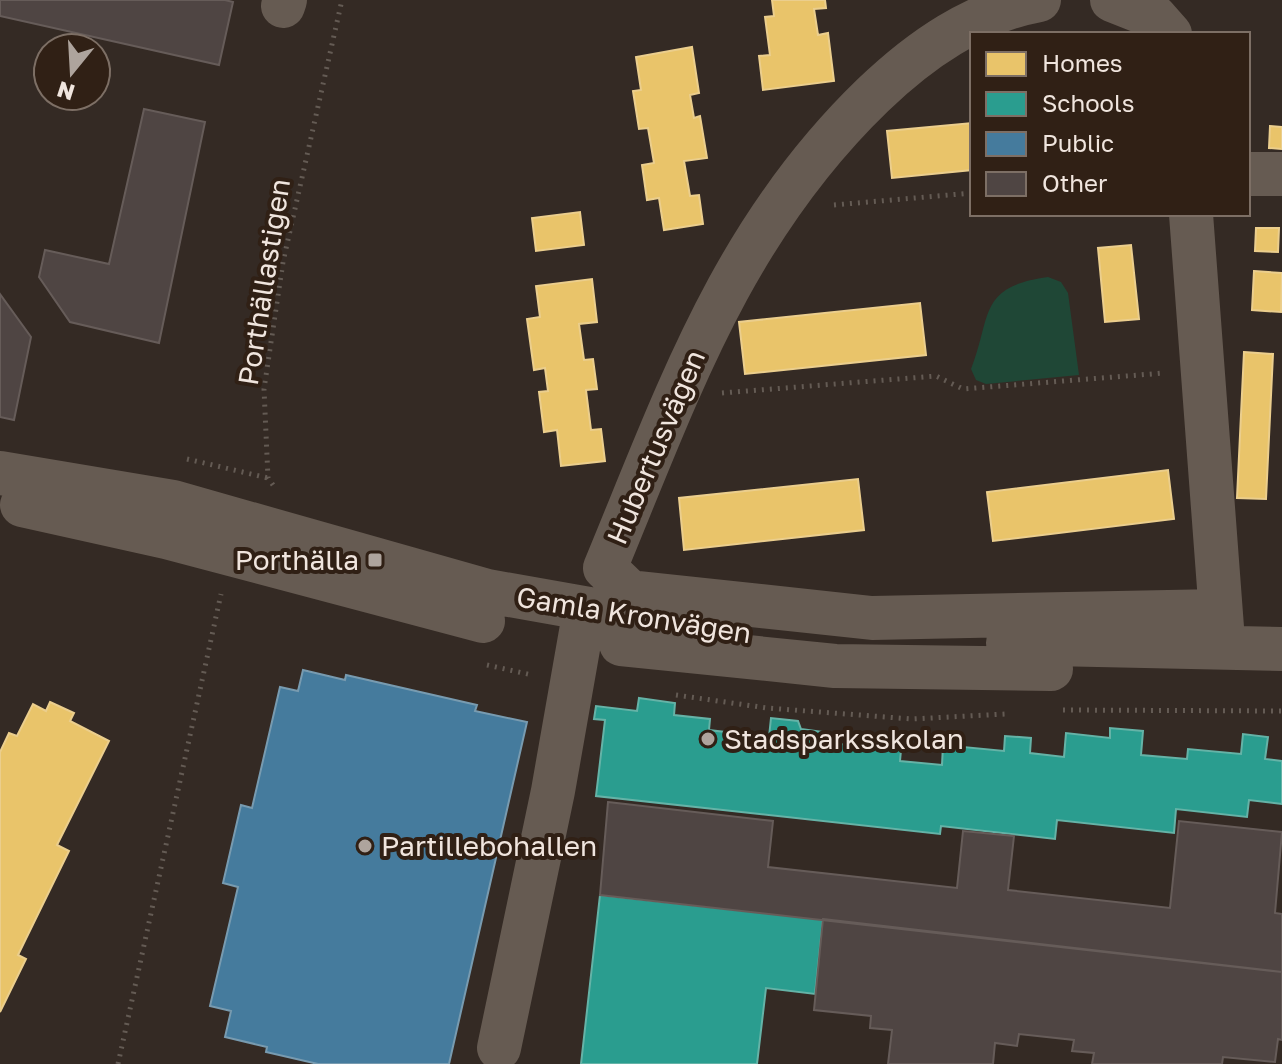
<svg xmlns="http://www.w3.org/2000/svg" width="1282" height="1064" viewBox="0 0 1282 1064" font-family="'Golos Text',sans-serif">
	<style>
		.green { fill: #1f4736 }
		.homes { fill: #e9c46a; stroke: #ebce8d; stroke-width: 2 }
		.schools { fill: #2a9d8f; stroke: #65b3a7; stroke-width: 2 }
		.public { fill: #457b9d; stroke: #789bb0; stroke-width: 2 }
		.building { fill: #4f4543; stroke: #665c59; stroke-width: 2 }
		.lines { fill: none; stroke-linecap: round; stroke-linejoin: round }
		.path { stroke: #645b54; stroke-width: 5; stroke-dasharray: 2 6; stroke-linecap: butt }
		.minor { stroke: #665b52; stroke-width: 44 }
		.poi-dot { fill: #aea49d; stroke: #302015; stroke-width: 3 }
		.labels { text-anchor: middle; stroke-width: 8; stroke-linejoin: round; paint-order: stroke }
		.street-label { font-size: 28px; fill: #f0e5de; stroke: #302015 }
		.poi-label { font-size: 28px; fill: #f0e5de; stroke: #302015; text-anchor: start }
	</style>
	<rect width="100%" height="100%" fill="#342a24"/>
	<!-- green -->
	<path class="green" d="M 1048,277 L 1061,282 L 1068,293 L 1079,375 L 986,384 L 976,380 L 971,369 C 992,316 977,287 1048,277 Z"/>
	<!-- homes -->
	<path class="homes" d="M 772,0 L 825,0 L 826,8 L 814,9 L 818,35 L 828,33 L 834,81 L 763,90 L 759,56 L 770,55 L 765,17 L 774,16 Z
		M 692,47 L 699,93 L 690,95 L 694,118 L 700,116 L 707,158 L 684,161 L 690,196 L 699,195 L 703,224 L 664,230 L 659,198 L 647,200 L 642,165 L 654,163 L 648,128 L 639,129 L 633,91 L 641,90 L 636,57 Z
		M 972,123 L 972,170 L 892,178 L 887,131 Z
		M 1270,126 L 1282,127 L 1282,149 L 1269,148 Z
		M 580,212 L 584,245 L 536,251 L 532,218 Z
		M 1256,228 L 1279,228 L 1278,252 L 1255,251 Z
		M 1131,245 L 1139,319 L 1105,322 L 1098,248 Z
		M 1254,271 L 1282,273 L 1281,312 L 1252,310 Z
		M 592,279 L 597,322 L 579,324 L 584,360 L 593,359 L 597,389 L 586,390 L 591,430 L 601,429 L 605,461 L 561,466 L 557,430 L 544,432 L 539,392 L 548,391 L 545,368 L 534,370 L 527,319 L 540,317 L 536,286 Z
		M 920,303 L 926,355 L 745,374 L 739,322 Z
		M 1244,352 L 1273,354 L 1266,499 L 1237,498 Z
		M 1168,470 L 1174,519 L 993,541 L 987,492 Z
		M 858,479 L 864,530 L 684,550 L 679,498 Z
		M 50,702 L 74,713 L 70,721 L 109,741 L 57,845 L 69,851 L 18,955 L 26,959 L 0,1012 L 0,752 L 9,733 L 17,736 L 33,704 L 46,711 Z"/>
	<!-- schools -->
	<path class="schools" d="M 639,698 L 675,703 L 674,715 L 710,719 L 709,730 L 769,737 L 771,718 L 798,721 L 801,729 L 831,733 L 830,743 L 868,747 L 874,736 L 902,739 L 900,761 L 942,765 L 943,745 L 1004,751 L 1005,736 L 1031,738 L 1030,753 L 1064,757 L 1066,733 L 1110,738 L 1110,728 L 1143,731 L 1141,755 L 1187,759 L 1188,749 L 1241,754 L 1243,734 L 1268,737 L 1265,759 L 1282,761 L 1282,804 L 1249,800 L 1247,817 L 1176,809 L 1174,833 L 1057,820 L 1055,839 L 941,826 L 940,834 L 596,796 L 605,720 L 594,719 L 596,706 L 637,711 Z
		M 600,895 L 823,919 L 815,994 L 766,988 L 757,1064 L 581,1064 Z"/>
	<!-- public -->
	<path class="public" d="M 303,670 L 345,680 L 346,675 L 477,705 L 475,711 L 527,722 L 449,1064 L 318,1064 L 266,1052 L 267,1047 L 225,1037 L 231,1011 L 210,1006 L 238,887 L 223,883 L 241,805 L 252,808 L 280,687 L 298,691 Z"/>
	<!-- building -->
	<path class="building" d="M 0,0 L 225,0 L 233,2 L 219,65 L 0,16 Z
		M 144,109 L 205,122 L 159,343 L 70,322 L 39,277 L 45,250 L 109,264 Z
		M 0,294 L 31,337 L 14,420 L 0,417 Z
		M 608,802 L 773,821 L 768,867 L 957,888 L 963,831 L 1014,836 L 1008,890 L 1170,908 L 1179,821 L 1282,832 L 1275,913 L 1282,914 L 1282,972 L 600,895 Z
		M 823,919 L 1282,972 L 1282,1040 L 1278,1039 L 1275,1062 L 1223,1057 L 1222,1064 L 1092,1064 L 1094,1053 L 1072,1051 L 1074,1040 L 1019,1034 L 1017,1046 L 995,1043 L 993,1064 L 888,1064 L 892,1030 L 870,1028 L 871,1016 L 814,1010 Z"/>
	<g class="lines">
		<!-- path -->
		<path class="path" d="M 834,205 L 972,193
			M 722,393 L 936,376 L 963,389 L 1164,373
			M 187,459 L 268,478
			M 273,485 L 268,478 L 264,389 L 283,262 L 342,0
			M 487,665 L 532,675
			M 676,695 L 767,708 L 912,719 L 1005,714
			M 1063,710 L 1282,711
			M 118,1064 L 221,594"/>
		<!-- minor -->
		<path class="minor" d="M 1039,0 C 974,12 920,50 873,95 C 732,231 678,392 605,568 L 630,592 L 872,618 L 1219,611
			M 1112,0 L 1155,17 L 1170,34
			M 283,6 L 285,0
			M 1248,174 L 1282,174
			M 1191,214 L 1223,641
			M 0,473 L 173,502 L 487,591 L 668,623
			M 22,505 L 166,537 L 483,621
			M 1008,643 L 1282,649
			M 621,644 L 835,666 L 1051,669
			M 499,1048 L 553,791 L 585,609"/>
	</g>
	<!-- markers -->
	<g class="poi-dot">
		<rect x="367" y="552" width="16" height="16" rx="4"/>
		<circle cx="708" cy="739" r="8"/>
		<circle cx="365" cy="846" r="8"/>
	</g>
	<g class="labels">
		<!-- street labels -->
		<g class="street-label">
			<text transform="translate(264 282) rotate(-81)" y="10">Porthällastigen</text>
			<text transform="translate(656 447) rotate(-67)" y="10">Hubertusvägen</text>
			<text transform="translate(634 615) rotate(9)" y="10">Gamla Kronvägen</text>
		</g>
		<!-- poi labels -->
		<g class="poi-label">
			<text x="359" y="570" text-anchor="end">Porthälla</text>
			<text x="724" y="749">Stadsparksskolan</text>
			<text x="381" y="856">Partillebohallen</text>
		</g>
	</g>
	<!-- legend -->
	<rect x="970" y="32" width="280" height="184" fill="#302015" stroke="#7d6f65" stroke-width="2"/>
	<rect x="986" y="52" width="40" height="24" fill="#e9c46a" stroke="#7d6f65" stroke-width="2"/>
	<text x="1042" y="72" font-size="24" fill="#f0e5de">Homes</text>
	<rect x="986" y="92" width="40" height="24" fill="#2a9d8f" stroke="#7d6f65" stroke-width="2"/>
	<text x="1042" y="112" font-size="24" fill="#f0e5de">Schools</text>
	<rect x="986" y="132" width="40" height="24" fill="#457b9d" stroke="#7d6f65" stroke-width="2"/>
	<text x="1042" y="152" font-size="24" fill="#f0e5de">Public</text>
	<rect x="986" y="172" width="40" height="24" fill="#4f4543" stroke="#7d6f65" stroke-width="2"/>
	<text x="1042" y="192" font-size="24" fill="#f0e5de">Other</text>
	<!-- north arrow -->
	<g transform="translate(72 72) rotate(198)"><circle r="38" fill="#302015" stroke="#7d6f65" stroke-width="2"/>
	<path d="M0-6L14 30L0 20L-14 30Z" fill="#aea49d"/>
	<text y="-12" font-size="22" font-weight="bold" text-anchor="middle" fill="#f0e5de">N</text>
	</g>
</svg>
